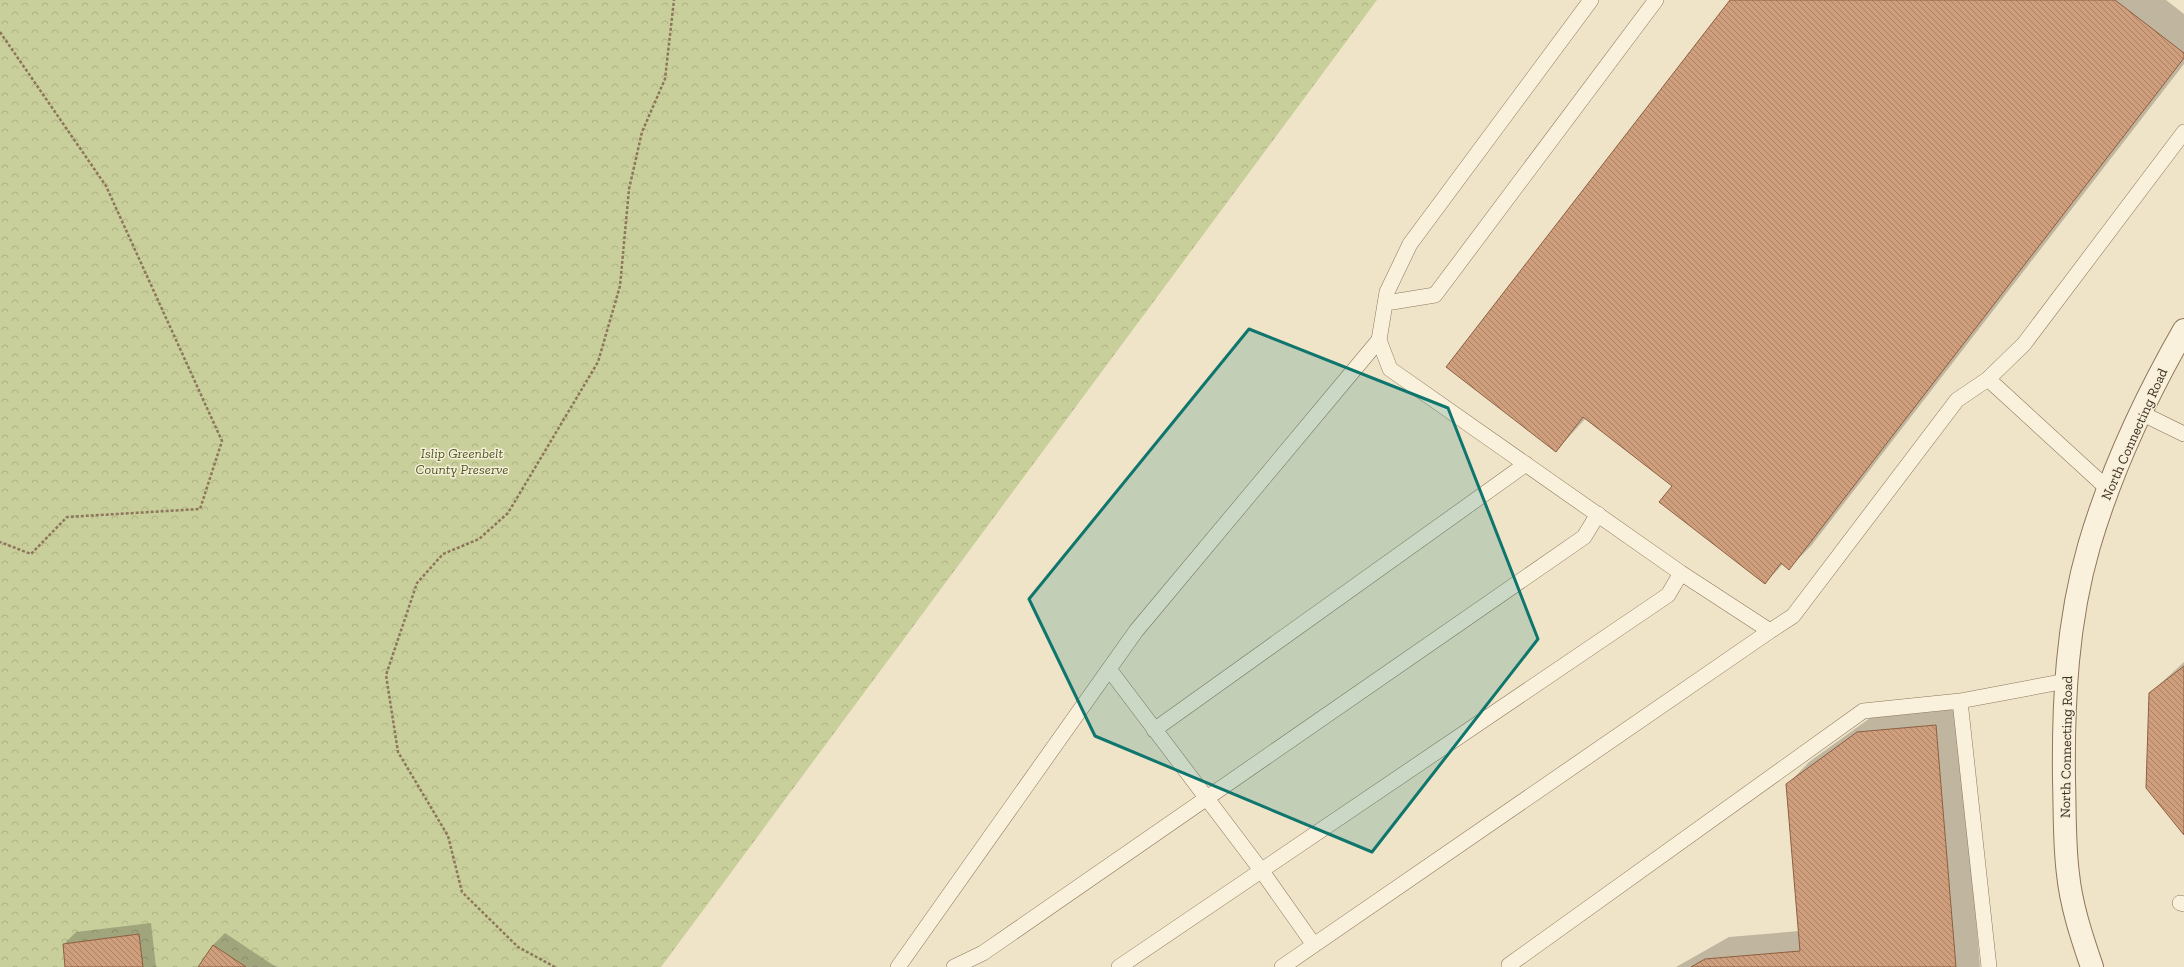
<svg xmlns="http://www.w3.org/2000/svg" width="2184" height="967" viewBox="0 0 2184 967" font-family="'Zilla Slab',serif">
	<style>
		.park { fill: url(#park-crowns) }
		.shadow { fill: #0003 }
		.building { fill: url(#building-back-hatch); stroke: #8d5f41 }
		.lines { fill: none; stroke-linecap: round; stroke-linejoin: round }
		.service-casing { stroke: #8d765c; stroke-width: 16 }
		.minor-casing { stroke: #8d765c; stroke-width: 24 }
		.path { stroke: #8d765c; stroke-width: 2.5; stroke-dasharray: 3 2; stroke-linecap: butt }
		.service { stroke: #faf1dc; stroke-width: 15 }
		.minor { stroke: #faf1dc; stroke-width: 22 }
		.marked { fill: #0f766e; fill-opacity: 0.2; stroke: #0f766e; stroke-width: 3; stroke-linejoin: round }
		.labels { text-anchor: middle; stroke-width: 3; stroke-linejoin: round; paint-order: stroke }
		.street-label { font-size: 14px; fill: #3d2e20; stroke: #f7eed8 }
		.park-label { font-size: 14px; font-style: italic; fill: #4d5a26; stroke: #f7eed8 }
	</style>
	<defs>
		<pattern id="park-crowns" width="20" height="18" patternUnits="userSpaceOnUse"><rect width="20" height="18" fill="#c9cf9b"/><path d="M2 6a3 3 0 1 1 6 0M12 15a3 3 0 1 1 6 0" fill="none" stroke="#aeb285"/></pattern>
		<pattern id="building-back-hatch" width="6" height="6" patternUnits="userSpaceOnUse"><rect width="6" height="6" fill="#cf9f7d"/><path d="M-1 5l2 2M0 0l6 6M5-1l2 2" fill="none" stroke="#a98266"/></pattern>
	</defs>
	<rect width="100%" height="100%" fill="#f0e4c8"/>
	<!-- park -->
	<path class="park" d="M 0,0 L 1377,0 L 661,967 L 0,967 Z"/>
	<!-- shadow -->
	<path class="shadow" d="M 1732,0 L 2166,0 L 2184,14 L 2184,64 L 1811,546 L 1789,568 L 1783,564 L 1765,583 L 1674,486 L 1586,418 L 1556,451 Z
		M 2184,662 L 2184,834 L 2150,693 Z
		M 1958,703 L 1980,967 L 1676,967 L 1729,937 L 1799,931 L 1787,785 L 1809,762 L 1881,710 Z
		M 151,923 L 156,967 L 66,967 L 64,944 L 76,932 Z
		M 225,933 L 276,967 L 199,967 L 213,945 Z"/>
	<!-- building -->
	<path class="building" d="M 1730,0 L 2115,0 L 2184,53 L 2184,58 L 1789,570 L 1781,563 L 1765,584 L 1659,502 L 1672,486 L 1583,417 L 1556,452 L 1446,367 Z
		M 2184,666 L 2184,835 L 2146,788 L 2149,693 Z
		M 1936,725 L 1956,967 L 1691,967 L 1705,959 L 1800,951 L 1786,784 L 1857,732 Z
		M 139,934 L 143,967 L 65,967 L 63,944 Z
		M 213,945 L 246,967 L 198,967 Z"/>
	<g class="lines">
		<!-- service casing -->
		<g class="service-casing">
			<path id="service" d="M 1591,0 L 1410,244 L 1387,292 L 1379,340 L 1390,369 L 1681,573 L 1770,631 L 1793,616 L 1957,400 L 1988,379
				M 1386,303 L 1435,295 L 1656,0
				M 2141,413 L 2184,434
				M 2108,489 L 1988,379 L 2024,344 L 2184,132
				M 1109,669 L 1261,870 L 1314,945
				M 1960,701 L 1989,967
				M 1154,730 L 1526,464
				M 2180,903 L 2184,904
				M 898,967 L 1136,631 L 1379,340
				M 954,967 L 983,953 L 1584,537 L 1598,514
				M 1119,967 L 1668,595 L 1681,573
				M 1282,967 L 1770,631
				M 1509,967 L 1509,965 L 1863,711 L 1960,701 L 2066,681"/>
		</g>
		<!-- minor casing -->
		<g class="minor-casing">
			<path id="minor" d="M 2092,967 C 2082,938 2071,905 2068,874 C 2064,843 2065,811 2064,780 C 2063,702 2067,622 2089,546 C 2111,471 2145,398 2184,330"/>
		</g>
		<!-- path -->
		<path class="path" d="M 0,32 L 106,186 L 222,441 L 200,509 L 67,517 L 31,554 L 0,542
			M 555,967 L 518,947 L 462,892 L 448,836 L 398,752 L 386,675 L 417,583 L 443,554 L 479,539 L 508,513 L 598,362 L 620,286 L 629,189 L 642,132 L 665,79 L 674,0"/>
		<!-- service -->
		<use href="#service" class="service"/>
		<!-- minor -->
		<use href="#minor" class="minor"/>
	</g>
	<!-- marked area -->
	<path class="marked" d="M 1249,329 L 1448,408 L 1538,639 L 1372,852 L 1095,736 L 1029,599 Z"/>
	<g class="labels">
		<!-- street labels -->
		<g class="street-label">
			<text transform="translate(2134 434) rotate(-66)" y="5">North Connecting Road</text>
			<text transform="translate(2066 747) rotate(-89)" y="5">North Connecting Road</text>
		</g>
		<!-- park labels -->
		<g class="park-label">
			<text x="462" y="458">Islip Greenbelt<tspan x="462" dy="16">County Preserve</tspan></text>
		</g>
	</g>
</svg>
